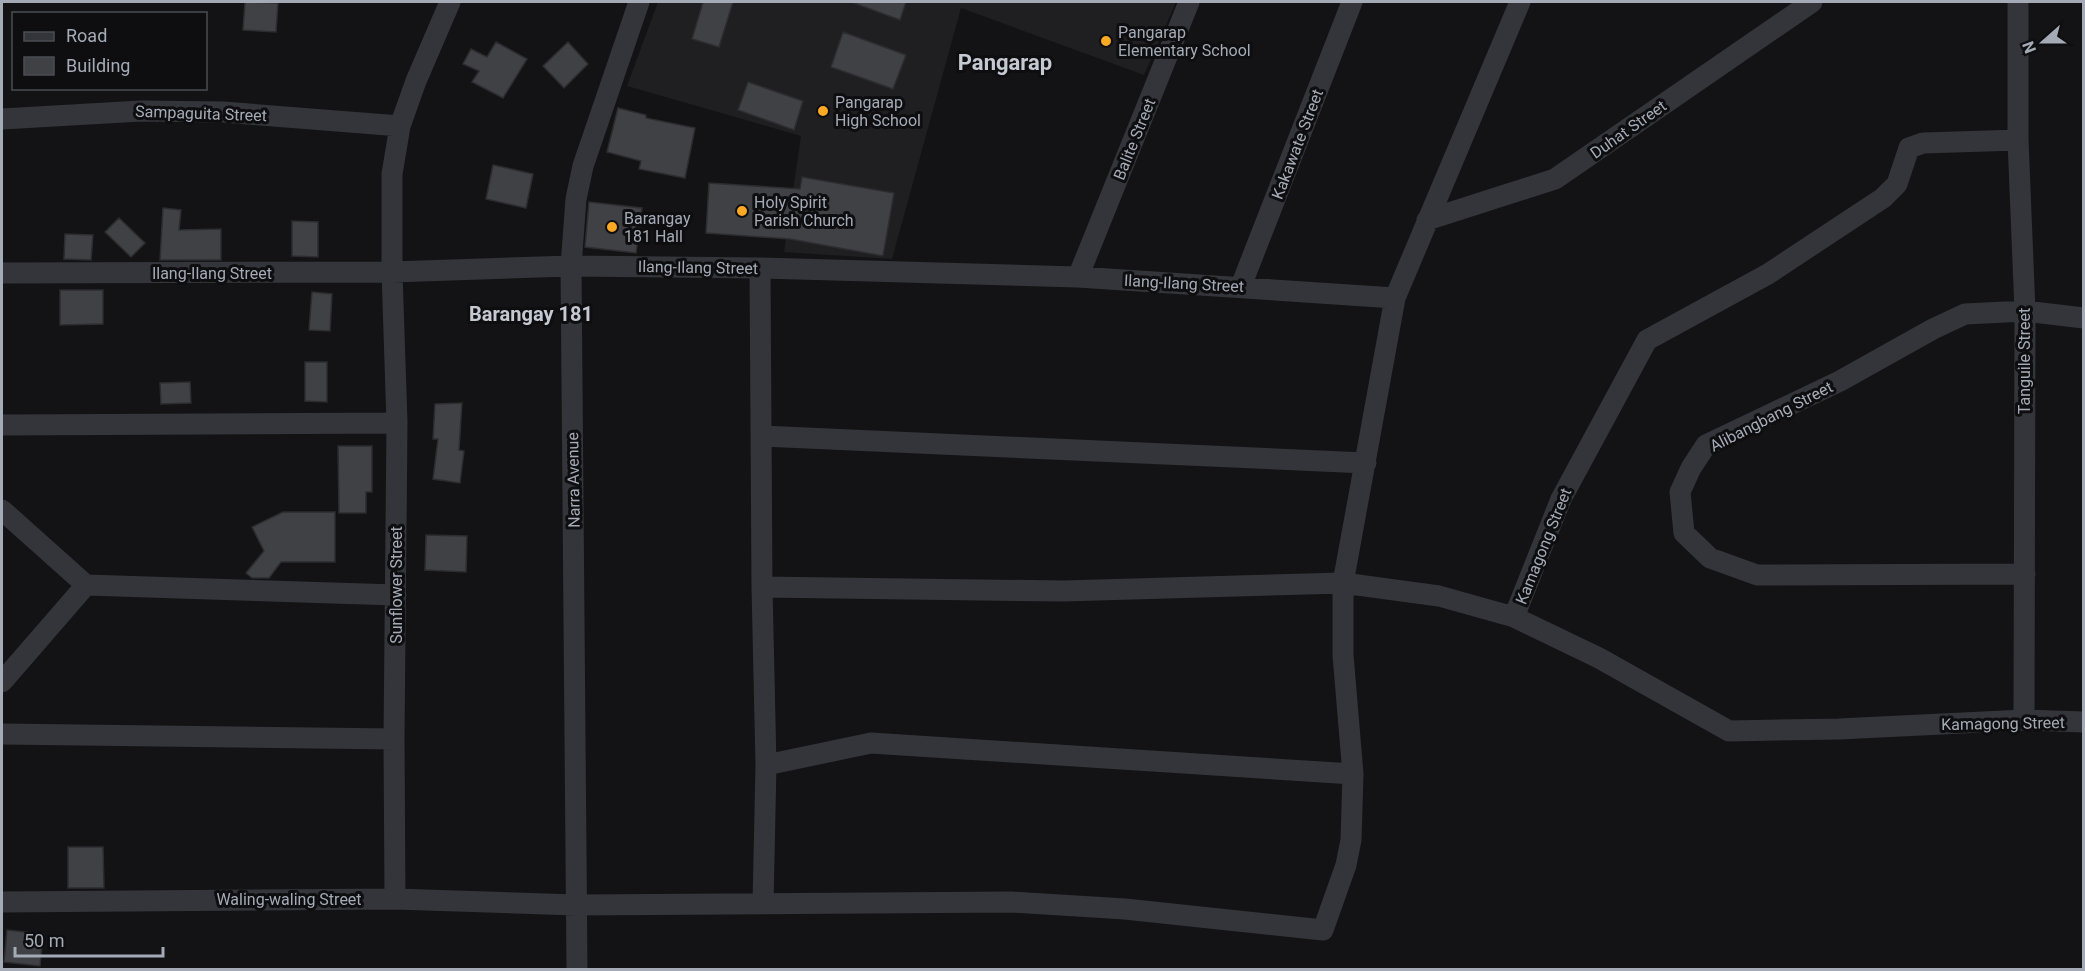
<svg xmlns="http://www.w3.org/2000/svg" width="2085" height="971" viewBox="0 0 2085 971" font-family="Roboto,sans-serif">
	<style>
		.built { fill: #1f1f22 }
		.building { fill: #3f4145; stroke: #2d2d31; stroke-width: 1.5 }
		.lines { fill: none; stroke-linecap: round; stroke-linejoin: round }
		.street { stroke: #34353a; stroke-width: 21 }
		.poi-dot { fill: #fba825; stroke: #0e0e10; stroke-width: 2 }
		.labels { text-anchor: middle; stroke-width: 6; stroke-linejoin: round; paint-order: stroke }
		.poi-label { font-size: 16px; fill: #a4abb6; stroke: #0e0e10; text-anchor: start }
		.street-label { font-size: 16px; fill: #a4abb6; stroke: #0e0e10 }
		.quarter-label { font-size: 20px; font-weight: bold; fill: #c5c9d2; stroke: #0e0e10 }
		.district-label { font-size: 22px; font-weight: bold; fill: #c5c9d2; stroke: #0e0e10 }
	</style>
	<rect width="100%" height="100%" fill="#131315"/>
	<!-- built -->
	<path class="built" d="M 658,2 L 1176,2 L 1144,75 L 961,8 L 892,259 L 784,252 L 801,136 L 627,86 Z"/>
	<!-- building -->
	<path class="building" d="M 245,2 L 278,3 L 276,32 L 243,30 Z
		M 703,2 L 733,2 L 719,47 L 692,39 Z
		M 855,2 L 906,2 L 900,20 L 854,3 Z
		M 843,32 L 906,55 L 893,89 L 831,67 Z
		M 496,42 L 527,59 L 503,98 L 472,82 L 479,71 L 463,64 L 471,49 L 487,57 Z
		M 568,42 L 588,64 L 564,88 L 543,66 Z
		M 748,82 L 803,101 L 794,130 L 738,110 Z
		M 618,108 L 646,115 L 646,118 L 695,128 L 685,178 L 639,169 L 641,161 L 607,152 Z
		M 493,165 L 533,174 L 526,208 L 486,199 Z
		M 802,177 L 894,193 L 883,256 L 790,239 L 706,233 L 709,183 L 800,189 Z
		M 589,202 L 642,208 L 636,253 L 585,247 Z
		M 163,208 L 181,210 L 179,230 L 221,229 L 221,260 L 160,260 Z
		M 119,218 L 145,243 L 131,257 L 105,232 Z
		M 292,221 L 318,222 L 318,257 L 292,256 Z
		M 65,234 L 93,235 L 91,260 L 64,259 Z
		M 60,290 L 103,290 L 103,324 L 60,325 Z
		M 312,292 L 332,294 L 330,331 L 309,330 Z
		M 305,362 L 327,362 L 327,402 L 305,401 Z
		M 190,382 L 191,403 L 161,404 L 160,383 Z
		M 462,403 L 459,450 L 464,451 L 460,483 L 433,479 L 438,439 L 433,439 L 435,404 Z
		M 338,446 L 372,446 L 372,492 L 366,492 L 366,513 L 339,513 Z
		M 283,512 L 335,512 L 335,562 L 281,562 L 269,578 L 252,578 L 246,573 L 264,551 L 252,527 Z
		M 426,535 L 467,536 L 466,572 L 425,570 Z
		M 68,847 L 103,847 L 104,888 L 68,888 Z
		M 7,930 L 43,934 L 40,966 L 4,962 Z"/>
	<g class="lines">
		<!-- street -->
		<path class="street" d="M 2018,2 L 2018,140 L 2025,311 L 2024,720
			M 2,119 L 141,111 L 223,112 L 400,126
			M 1427,220 L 1555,179 L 1812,2
			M 760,268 L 762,587 L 766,765 L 763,904
			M 2,273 L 392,272 L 571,266 L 760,268 L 1078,277 L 1395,298
			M 1078,277 L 1189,2
			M 1241,286 L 1352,2
			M 2,425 L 397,423
			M 761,436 L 1366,463
			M 2,510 L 86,585 L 2,682
			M 2025,574 L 1757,575 L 1710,558 L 1684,533 L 1680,492 L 1691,468 L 1706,445 L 1840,381 L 1933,329 L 1965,314 L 2025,311 L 2084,318
			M 86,585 L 396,595
			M 762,587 L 1063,591 L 1343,583 L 1439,596 L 1514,617 L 1599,658 L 1729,731 L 1839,729 L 2024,720 L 2084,722
			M 1514,617 L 1561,499 L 1647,340 L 1768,274 L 1883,198 L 1897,184 L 1909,148 L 1923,143 L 2018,140
			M 2,734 L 394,739
			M 766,765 L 871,743 L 1353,774
			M 395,899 L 394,739 L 397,423 L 392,272 L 392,174 L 400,126 L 416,81 L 450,2
			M 2,902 L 395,899 L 576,905 L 1011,902 L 1125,909 L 1323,930 L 1346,865 L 1351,840 L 1353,774 L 1343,655 L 1343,583 L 1395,298 L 1520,2
			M 577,970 L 571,266 L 576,199 L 583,166 L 639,2"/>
	</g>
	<!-- markers -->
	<g class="poi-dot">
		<circle cx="1106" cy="41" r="6"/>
		<circle cx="823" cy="111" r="6"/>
		<circle cx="742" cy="211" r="6"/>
		<circle cx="612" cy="227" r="6"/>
	</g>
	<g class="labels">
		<!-- poi labels -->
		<g class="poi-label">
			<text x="1118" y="38">Pangarap<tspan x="1118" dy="18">Elementary School</tspan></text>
			<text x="835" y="108">Pangarap<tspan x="835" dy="18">High School</tspan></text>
			<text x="754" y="208">Holy Spirit<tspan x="754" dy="18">Parish Church</tspan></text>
			<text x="624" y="224">Barangay<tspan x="624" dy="18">181 Hall</tspan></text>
		</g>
		<!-- street labels -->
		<g class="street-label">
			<text transform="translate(201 113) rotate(2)" y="6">Sampaguita Street</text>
			<text transform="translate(1628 129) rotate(-35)" y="6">Duhat Street</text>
			<text transform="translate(1134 139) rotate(-68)" y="6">Balite Street</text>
			<text transform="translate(1297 144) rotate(-69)" y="6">Kakawate Street</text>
			<text transform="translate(698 267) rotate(1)" y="6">Ilang-Ilang Street</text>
			<text x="212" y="279">Ilang-Ilang Street</text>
			<text transform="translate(1184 283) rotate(3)" y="6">Ilang-Ilang Street</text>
			<text transform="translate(2024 361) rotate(-90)" y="6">Tanguile Street</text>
			<text transform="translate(1771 416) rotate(-27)" y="6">Alibangbang Street</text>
			<text transform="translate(573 480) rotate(-91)" y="6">Narra Avenue</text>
			<text transform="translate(1543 546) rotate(-68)" y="6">Kamagong Street</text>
			<text transform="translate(396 585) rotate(-90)" y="6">Sunflower Street</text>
			<text transform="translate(2003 723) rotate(-1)" y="6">Kamagong Street</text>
			<text x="289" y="905">Waling-waling Street</text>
		</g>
		<!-- quarter labels -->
		<g class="quarter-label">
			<text x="531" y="321">Barangay 181</text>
		</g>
		<!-- district labels -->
		<g class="district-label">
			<text x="1005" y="70">Pangarap</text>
		</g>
	</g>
	<!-- border -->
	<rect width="2085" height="971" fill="none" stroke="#a4abb6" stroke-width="6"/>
	<!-- legend -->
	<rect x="12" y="12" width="195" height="78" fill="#0e0e10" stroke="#4a4d52" stroke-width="1.5"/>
	<rect x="24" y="32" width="30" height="9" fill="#34353a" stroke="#4a4d52" stroke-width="1.5"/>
	<text x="66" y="42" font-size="18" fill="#a4abb6">Road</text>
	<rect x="24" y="57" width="30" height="18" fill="#3f4145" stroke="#4a4d52" stroke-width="1.5"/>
	<text x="66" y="72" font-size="18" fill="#a4abb6">Building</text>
	<!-- north arrow -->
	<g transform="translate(2043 42) rotate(249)" stroke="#0e0e10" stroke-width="4.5" paint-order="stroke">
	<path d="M0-4.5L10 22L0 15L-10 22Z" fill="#a4abb6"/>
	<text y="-9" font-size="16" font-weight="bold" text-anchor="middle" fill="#a4abb6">N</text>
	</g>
	<!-- scale -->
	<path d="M15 947v9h148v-9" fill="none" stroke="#a4abb6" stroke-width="3"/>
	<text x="24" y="947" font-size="18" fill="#a4abb6" stroke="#0e0e10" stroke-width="4.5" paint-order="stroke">50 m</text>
</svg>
